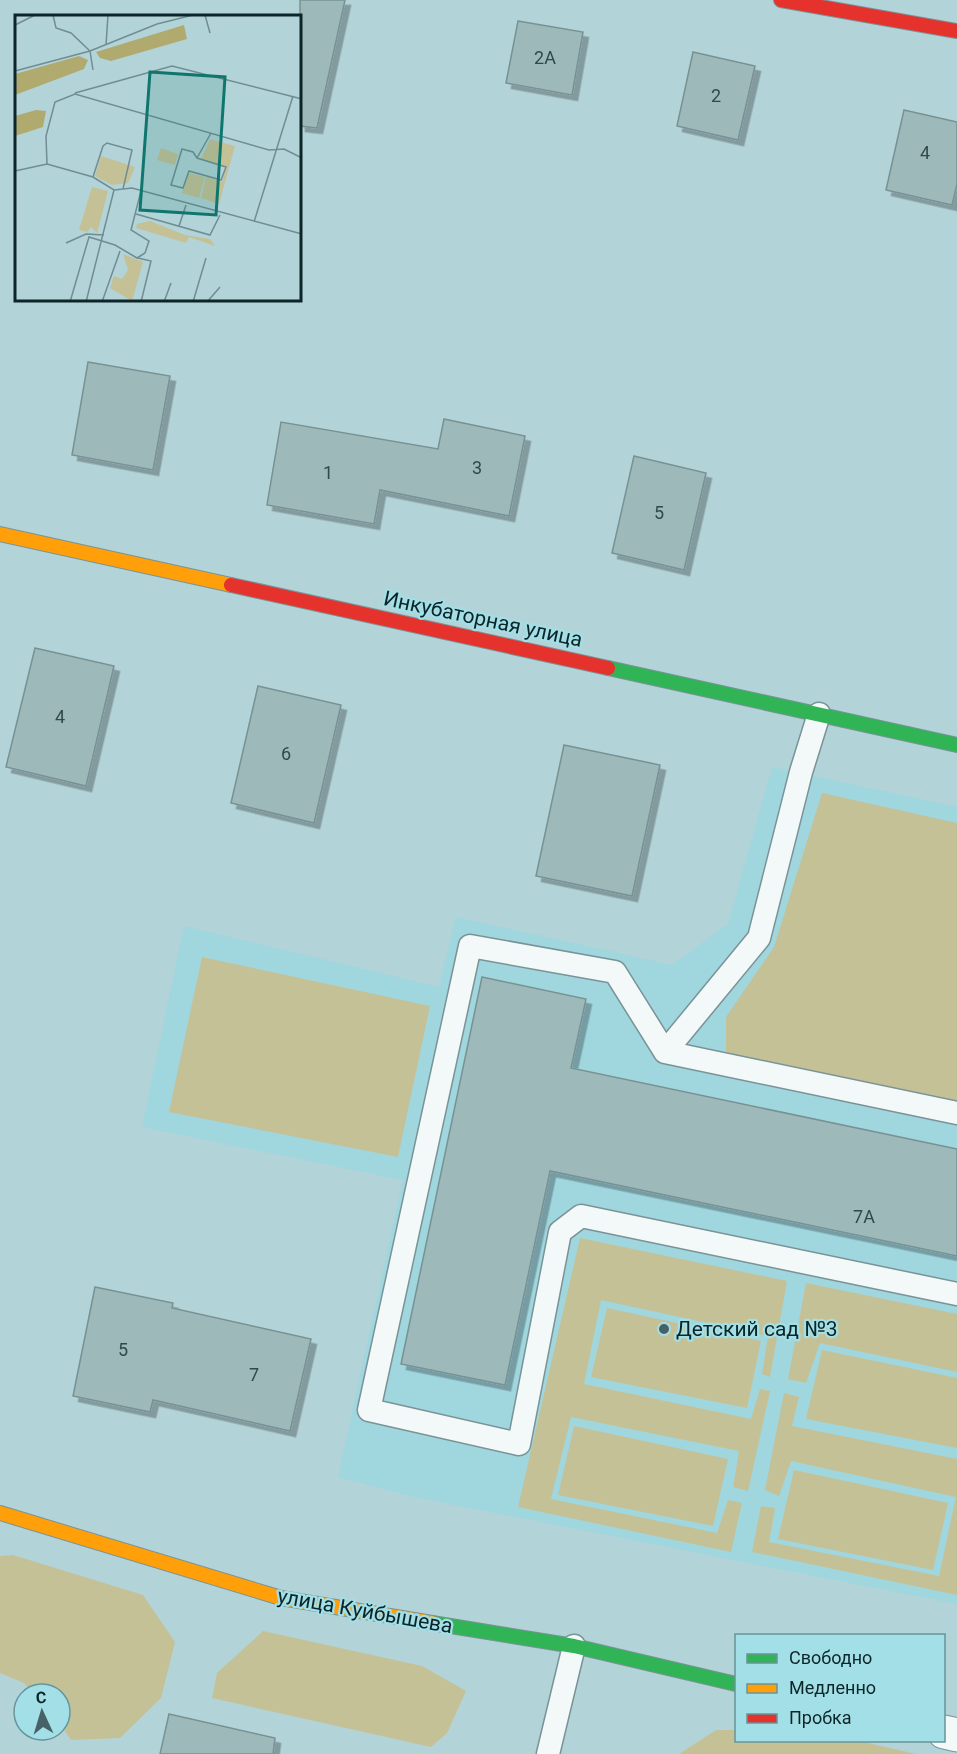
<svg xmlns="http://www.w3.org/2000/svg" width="957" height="1754" viewBox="0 0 957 1754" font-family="Roboto,sans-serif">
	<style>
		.built { fill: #a0d6de }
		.green { fill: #c5c197 }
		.building { fill: #9eb9b9; stroke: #789293; stroke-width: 1.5; filter: url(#shadow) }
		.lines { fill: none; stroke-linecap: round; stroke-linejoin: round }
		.lane-casing { stroke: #799397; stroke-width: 25 }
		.street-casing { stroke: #799397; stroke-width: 35 }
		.fast-casing { stroke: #799397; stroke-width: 16 }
		.slow-casing { stroke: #799397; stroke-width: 16 }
		.jam-casing { stroke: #799397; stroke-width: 16 }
		.lane { stroke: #f3f8f9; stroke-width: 22 }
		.street { stroke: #f3f8f9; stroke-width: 33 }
		.fast { stroke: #30b455; stroke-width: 14 }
		.slow { stroke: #ff9f0a; stroke-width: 14 }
		.jam { stroke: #e5322d; stroke-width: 14 }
		.poi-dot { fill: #466266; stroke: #a3dfe7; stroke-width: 2 }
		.labels { text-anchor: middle; stroke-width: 4.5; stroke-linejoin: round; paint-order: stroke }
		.number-label { font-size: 18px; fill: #304a4c }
		.street-label { font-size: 21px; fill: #0c2528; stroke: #a3dfe7 }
		.poi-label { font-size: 21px; fill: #0c2528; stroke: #a3dfe7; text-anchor: start }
		.inset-road { fill: none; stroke: #708d92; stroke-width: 1.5 }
		.view { fill: #0f766e; fill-opacity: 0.15; stroke: #0f766e; stroke-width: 3 }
		.inset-edge { fill: none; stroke: #0c2528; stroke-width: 3 }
	</style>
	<defs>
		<filter id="shadow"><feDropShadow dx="5.5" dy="5.5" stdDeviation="0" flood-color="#0004"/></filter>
	</defs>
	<rect width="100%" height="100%" fill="#b2d3d8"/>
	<!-- built -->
	<path class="built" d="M 772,767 L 957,807 L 957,1604 L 414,1497 L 338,1477 L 403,1180 L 142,1127 L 184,926 L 439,987 L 456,917 L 672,965 L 728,924 Z"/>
	<!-- green -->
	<path class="green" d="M 822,793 L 957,823 L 957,1104 L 726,1055 L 726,1017 L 774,947 Z
		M 202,957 L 430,1006 L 398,1157 L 169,1112 Z
		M 580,1238 L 787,1281 L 770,1377 L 762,1374 L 768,1336 L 601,1300 L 584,1384 L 751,1419 L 760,1389 L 770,1391 L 748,1491 L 733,1487 L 739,1451 L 571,1417 L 551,1499 L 717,1533 L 728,1500 L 742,1503 L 731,1552 L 518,1507 Z
		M 806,1283 L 957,1314 L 957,1372 L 820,1343 L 806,1383 L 788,1379 Z
		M 607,1308 L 761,1341 L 747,1408 L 591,1377 Z
		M 822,1350 L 957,1378 L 957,1448 L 806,1419 Z
		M 784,1393 L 799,1397 L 792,1426 L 957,1459 L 957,1595 L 752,1552 L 761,1506 L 775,1508 L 769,1542 L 939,1576 L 956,1497 L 791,1461 L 779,1496 L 765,1490 Z
		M 574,1426 L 728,1459 L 713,1526 L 558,1495 Z
		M 794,1470 L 948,1503 L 933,1570 L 778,1539 Z
		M 13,1555 L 143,1595 L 175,1642 L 161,1698 L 120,1738 L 71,1740 L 60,1724 L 60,1694 L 34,1694 L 24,1683 L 0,1673 L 0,1556 Z
		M 263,1631 L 422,1666 L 466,1691 L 447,1733 L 431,1747 L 212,1698 L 217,1673 Z
		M 716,1730 L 736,1730 L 736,1740 L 859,1741 L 916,1754 L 679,1754 Z"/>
	<!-- building -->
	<path class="building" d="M 300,0 L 345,0 L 317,128 L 300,126 Z
		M 518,21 L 583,32 L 572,95 L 506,83 Z
		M 693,52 L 755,66 L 738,140 L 677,126 Z
		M 904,110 L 957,122 L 957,184 L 952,205 L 886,190 Z
		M 88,362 L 170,376 L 153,470 L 72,455 Z
		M 444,419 L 525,436 L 509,516 L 380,490 L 374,524 L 267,505 L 281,422 L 438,449 Z
		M 634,456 L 706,473 L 684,570 L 612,553 Z
		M 35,648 L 114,666 L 86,786 L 6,767 Z
		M 258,686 L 341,705 L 314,823 L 231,803 Z
		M 564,745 L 660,765 L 632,896 L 536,876 Z
		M 482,977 L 586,999 L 571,1068 L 957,1149 L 957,1256 L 550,1171 L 505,1385 L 401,1364 Z
		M 95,1287 L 173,1303 L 172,1308 L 311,1339 L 290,1431 L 153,1400 L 150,1412 L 73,1396 Z
		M 169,1714 L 275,1738 L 273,1754 L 160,1754 Z"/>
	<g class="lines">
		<!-- lane casing -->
		<g class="lane-casing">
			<path id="lane" d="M 665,1052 L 759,938 L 801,772 L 819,714
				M 957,1113 L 665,1052 L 615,972 L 470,946 L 369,1410 L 519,1444 L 560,1232 L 581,1216 L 957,1294
				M 548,1754 L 574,1646"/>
		</g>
		<!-- street casing -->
		<g class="street-casing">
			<path id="street" d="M 944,1732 L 957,1735"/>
		</g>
		<!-- fast casing -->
		<g class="fast-casing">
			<path id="fast" d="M 608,668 L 957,745
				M 432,1623 L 574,1646 L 736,1684"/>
		</g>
		<!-- slow casing -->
		<g class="slow-casing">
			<path id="slow" d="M 0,534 L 231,585
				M 0,1513 L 281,1598 L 432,1623"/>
		</g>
		<!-- jam casing -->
		<g class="jam-casing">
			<path id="jam" d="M 781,0 L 957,31
				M 231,585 L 608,668"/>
		</g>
		<!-- lane -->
		<use href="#lane" class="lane"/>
		<!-- street -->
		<use href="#street" class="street"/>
		<!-- fast -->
		<use href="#fast" class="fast"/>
		<!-- slow -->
		<use href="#slow" class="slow"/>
		<!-- jam -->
		<use href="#jam" class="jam"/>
	</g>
	<!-- markers -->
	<circle class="poi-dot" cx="664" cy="1329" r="6"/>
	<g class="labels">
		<!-- number labels -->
		<g class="number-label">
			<text x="545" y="64">2А</text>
			<text x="716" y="102">2</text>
			<text x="925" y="159">4</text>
			<text x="477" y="474">3</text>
			<text x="328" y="479">1</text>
			<text x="659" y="519">5</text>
			<text x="60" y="723">4</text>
			<text x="286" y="760">6</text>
			<text x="864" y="1223">7А</text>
			<text x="123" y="1356">5</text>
			<text x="254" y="1381">7</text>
		</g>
		<!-- street labels -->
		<g class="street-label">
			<text transform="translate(483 619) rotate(12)" y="7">Инкубаторная улица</text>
			<text transform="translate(365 1611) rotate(10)" y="7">улица Куйбышева</text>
		</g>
		<!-- poi labels -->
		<g class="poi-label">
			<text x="676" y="1336">Детский сад №3</text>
		</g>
	</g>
	<!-- overview -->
	<g transform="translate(15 15)">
		<rect width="286" height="286" fill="#b2d3d8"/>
		<path d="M 195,124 L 220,131 L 204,189 L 186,183 L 191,162 L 207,167 L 211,152 L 186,144 ZM 146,133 L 163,139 L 160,150 L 142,145 ZM 86,141 L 120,152 L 113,168 L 97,170 L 80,161 ZM 174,158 L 190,162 L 184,183 L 167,178 ZM 77,172 L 93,176 L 82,218 L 76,212 L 72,217 L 64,215 ZM 135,206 L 170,220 L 195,224 L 200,231 L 174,222 L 171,228 L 121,213 L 122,209 ZM 108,239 L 128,247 L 117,286 L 95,273 L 99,261 L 107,264 L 113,255 Z" fill="#c5c197"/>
		<path d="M 169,10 L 172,24 L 96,46 L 85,43 L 81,37 ZM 64,41 L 73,45 L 69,54 L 0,80 L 0,59 ZM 21,95 L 31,96 L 28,112 L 0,121 L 0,101 Z" fill="#b0aa6f"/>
		<path class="inset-road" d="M 38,0 L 41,13 L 56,18 L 75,36 L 78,55M 190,0 L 195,18M 0,10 L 20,0M 91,30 L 93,0M 0,56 L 75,36 L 142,9 L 178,0M 60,78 L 157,51 L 287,84M 167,134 L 178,137 L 182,143 L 211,152 L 206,165 L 174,156 L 168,173 L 156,170 ZM 182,143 L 196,118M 32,149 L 31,121 L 40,87 L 60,79 L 254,135 L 269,134 L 287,143M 0,156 L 32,149 L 78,162 L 99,175 L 117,173 L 287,219M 78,162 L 88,131 L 92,128 L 117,135 L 108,174M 121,199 L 195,220 L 205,200M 239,207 L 278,81M 164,211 L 171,190M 51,228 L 71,219 L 89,220M 123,243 L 136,246 L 126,287M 55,287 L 74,222 L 100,230 L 122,243 L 130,238 L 134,226 L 116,215 L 126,176M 71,287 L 99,175M 87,287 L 105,236M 149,287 L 156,268M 178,287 L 191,243M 192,287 L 205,272"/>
		<path class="view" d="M 135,57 L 210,62 L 201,200 L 125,195 Z"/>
		<rect width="286" height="286" class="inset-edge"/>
	</g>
	<!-- legend -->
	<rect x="735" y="1634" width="210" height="108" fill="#a3dfe7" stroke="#67959b" stroke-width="1.5"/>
	<rect x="747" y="1654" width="30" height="9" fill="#30b455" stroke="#67959b" stroke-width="1.5"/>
	<text x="789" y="1664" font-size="18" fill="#0c2528">Свободно</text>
	<rect x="747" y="1684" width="30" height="9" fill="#ff9f0a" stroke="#67959b" stroke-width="1.5"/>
	<text x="789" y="1694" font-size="18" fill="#0c2528">Медленно</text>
	<rect x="747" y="1714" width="30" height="9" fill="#e5322d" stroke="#67959b" stroke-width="1.5"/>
	<text x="789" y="1724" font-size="18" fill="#0c2528">Пробка</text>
	<!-- north arrow -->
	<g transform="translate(42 1712) rotate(356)"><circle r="28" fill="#a3dfe7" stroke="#67959b" stroke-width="1.5"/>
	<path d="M0-4.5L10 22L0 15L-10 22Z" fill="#466266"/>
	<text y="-9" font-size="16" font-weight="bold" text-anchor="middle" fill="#0c2528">С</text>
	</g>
</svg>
